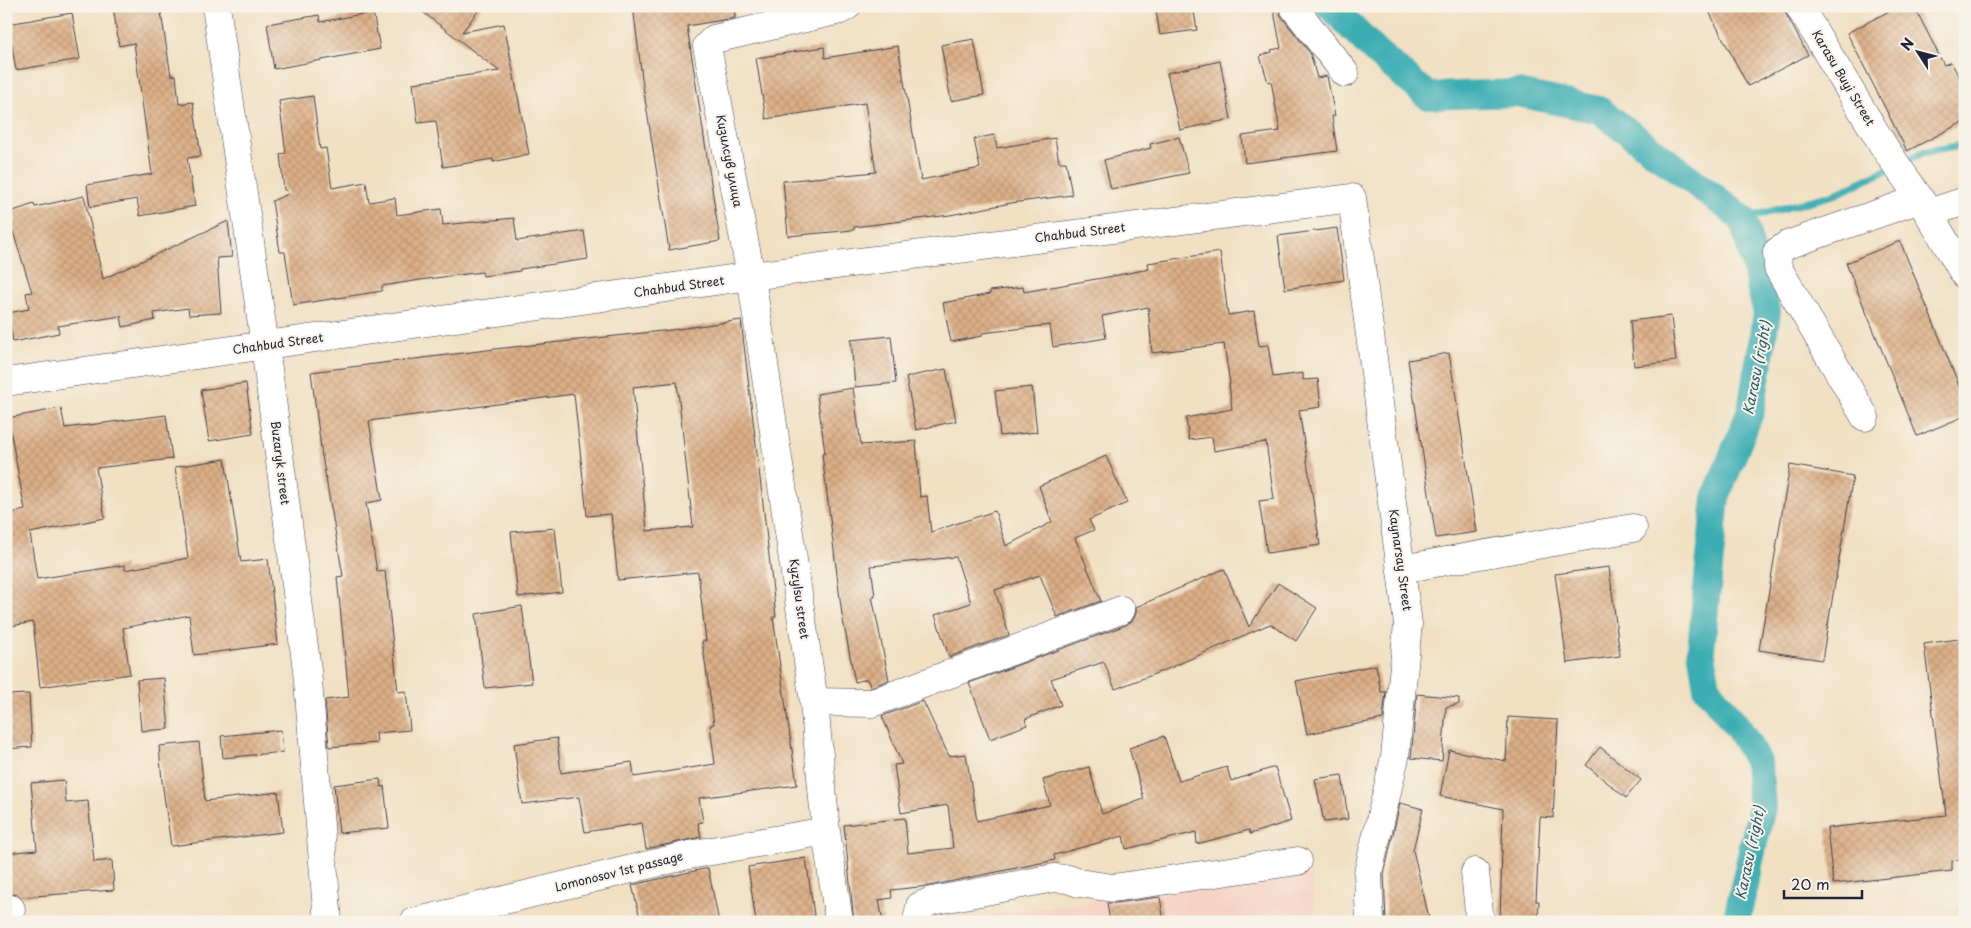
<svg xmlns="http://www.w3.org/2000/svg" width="1971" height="928" viewBox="0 0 1971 928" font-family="'Playpen Sans',sans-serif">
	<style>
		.built { fill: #f6d2c4 }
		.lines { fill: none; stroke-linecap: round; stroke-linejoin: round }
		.stream { stroke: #3badb3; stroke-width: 8 }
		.canal { stroke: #3badb3; stroke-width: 28 }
		.building { fill: url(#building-cross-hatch); fill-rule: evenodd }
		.minor-casing { stroke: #413e4f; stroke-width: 29 }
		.minor { stroke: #fff; stroke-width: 28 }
		.labels { text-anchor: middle; stroke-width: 4; stroke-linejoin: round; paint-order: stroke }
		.street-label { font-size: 12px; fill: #22223b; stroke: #f7f3e8 }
		.water-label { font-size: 14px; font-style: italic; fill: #2c5a6b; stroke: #f7f3e8 }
	</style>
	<defs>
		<pattern id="building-cross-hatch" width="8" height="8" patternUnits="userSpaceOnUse" patternTransform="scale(1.25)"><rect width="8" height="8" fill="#dcaf86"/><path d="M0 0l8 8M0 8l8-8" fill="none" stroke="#bc9675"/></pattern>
	</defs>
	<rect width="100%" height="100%" fill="#f7f3e8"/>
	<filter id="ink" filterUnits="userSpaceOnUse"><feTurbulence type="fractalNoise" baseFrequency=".02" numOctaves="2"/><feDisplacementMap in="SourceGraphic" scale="10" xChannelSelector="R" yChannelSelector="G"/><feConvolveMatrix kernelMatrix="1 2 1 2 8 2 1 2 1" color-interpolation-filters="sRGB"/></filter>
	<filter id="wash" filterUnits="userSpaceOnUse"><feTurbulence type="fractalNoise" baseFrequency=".0096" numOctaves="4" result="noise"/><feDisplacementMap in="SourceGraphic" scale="20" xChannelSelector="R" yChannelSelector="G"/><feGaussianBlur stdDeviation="1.12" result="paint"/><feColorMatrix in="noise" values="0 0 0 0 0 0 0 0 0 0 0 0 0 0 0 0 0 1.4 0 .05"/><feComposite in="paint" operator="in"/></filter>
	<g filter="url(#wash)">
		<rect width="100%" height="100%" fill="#f1e0c2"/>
		<!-- built -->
		<path class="built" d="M 1311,874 L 1316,922 L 991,922 L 994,914 Z"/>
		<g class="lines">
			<!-- stream -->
			<path class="stream" d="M 1743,219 L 1836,194 L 1924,152 L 1965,145"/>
			<!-- canal -->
			<path class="canal" d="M 1330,6 L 1377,53 L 1428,96 L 1518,93 L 1599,110 L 1743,219 L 1767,313 L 1751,410 L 1716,497 L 1701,649 L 1707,688 L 1739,729 L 1758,762 L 1762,807 L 1736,922"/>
		</g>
		<g id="blocks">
			<!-- building -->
			<path class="building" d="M 113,6 L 160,6 L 171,76 L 176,75 L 179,104 L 193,102 L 201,156 L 187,158 L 195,206 L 140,216 L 137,199 L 90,207 L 87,185 L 152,174 L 134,43 L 119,46 Z
				M 415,6 L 482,6 L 462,32 L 504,24 L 529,154 L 493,162 L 493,159 L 443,167 L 436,121 L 418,123 L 413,83 L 499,71 Z
				M 633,6 L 734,6 L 735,18 L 687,26 L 720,241 L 669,250 L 643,86 Z
				M 1179,6 L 1193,6 L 1197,30 L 1160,35 L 1156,10 Z
				M 1273,6 L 1278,6 L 1281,16 L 1310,53 L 1317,78 L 1327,76 L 1335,116 L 1332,116 L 1337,151 L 1245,163 L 1242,136 L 1280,131 L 1271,81 L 1268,82 L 1260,56 L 1272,52 L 1271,50 L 1281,48 Z
				M 1706,6 L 1783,6 L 1786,14 L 1808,55 L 1748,86 Z
				M 1899,6 L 1914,6 L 1944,65 L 1951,62 L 1965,88 L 1965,121 L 1907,151 L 1847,33 Z
				M 373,12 L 380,49 L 274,69 L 267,24 L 319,15 L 320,22 Z
				M 72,13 L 80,59 L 16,70 L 8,24 Z
				M 974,39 L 984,95 L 951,101 L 941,45 Z
				M 898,46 L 921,180 L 980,168 L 974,139 L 994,135 L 997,148 L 1055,138 L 1059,162 L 1066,162 L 1072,195 L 1011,203 L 950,215 L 854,227 L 854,230 L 788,236 L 783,181 L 876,172 L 865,103 L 766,119 L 756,58 L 824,47 L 825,58 Z
				M 1220,61 L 1231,119 L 1180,130 L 1167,73 Z
				M 313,96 L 320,149 L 326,148 L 332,188 L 366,182 L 369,202 L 395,198 L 397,215 L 441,209 L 443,225 L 514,218 L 517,241 L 584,231 L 588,259 L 520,269 L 520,271 L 483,276 L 482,272 L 427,279 L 382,286 L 382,291 L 293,305 L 285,252 L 280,252 L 272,201 L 288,194 L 287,190 L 284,190 L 280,154 L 286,153 L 279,101 Z
				M 1179,137 L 1189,173 L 1111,189 L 1104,160 L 1151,148 L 1150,144 Z
				M 84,196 L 103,279 L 228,221 L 232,257 L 217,258 L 221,313 L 189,315 L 188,308 L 154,313 L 155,320 L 123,327 L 121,316 L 58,326 L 59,333 L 13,342 L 8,313 L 29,309 L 26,293 L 32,292 L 7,213 L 34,204 L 35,207 Z
				M 1337,228 L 1344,280 L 1285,289 L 1278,236 Z
				M 1900,241 L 1965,400 L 1965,416 L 1917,436 L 1846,263 Z
				M 1220,252 L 1228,315 L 1254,311 L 1259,346 L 1268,345 L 1273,377 L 1303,373 L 1303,380 L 1318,379 L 1321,407 L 1299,410 L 1320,545 L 1267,553 L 1259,501 L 1274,499 L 1266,442 L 1214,451 L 1212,437 L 1189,440 L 1186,418 L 1232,409 L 1229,384 L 1230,384 L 1224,344 L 1152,353 L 1148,307 L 1102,316 L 1106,338 L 1053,347 L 1050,325 L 982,333 L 982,336 L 951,342 L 943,303 L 990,294 L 990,291 L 1023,287 L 1024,292 L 1113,276 L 1149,269 L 1148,263 Z
				M 1671,316 L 1676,361 L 1634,366 L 1630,321 Z
				M 741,320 L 762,495 L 776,617 L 773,617 L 797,785 L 699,798 L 703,822 L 698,823 L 701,837 L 646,849 L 642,823 L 585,832 L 579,797 L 522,804 L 514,744 L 557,738 L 561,773 L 632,762 L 634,777 L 715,764 L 710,725 L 714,724 L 702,641 L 706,641 L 698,572 L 618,580 L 611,514 L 587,516 L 574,394 L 369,421 L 382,500 L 366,503 L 377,572 L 385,571 L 398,692 L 406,691 L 410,730 L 376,733 L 377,743 L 329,747 L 325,700 L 349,697 L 337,577 L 343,576 L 322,456 L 311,372 L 495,349 L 671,330 ZM 677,382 L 693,527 L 647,531 L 633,387 Z
				M 891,336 L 896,383 L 855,387 L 851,340 Z
				M 1449,353 L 1477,532 L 1436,538 L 1408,360 Z
				M 946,369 L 956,421 L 916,430 L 906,377 Z
				M 246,383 L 253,434 L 209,441 L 201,390 Z
				M 1032,387 L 1037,432 L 1000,436 L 995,391 Z
				M 853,388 L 861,445 L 916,441 L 920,497 L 927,496 L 931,532 L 995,511 L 1006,546 L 1052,522 L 1039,486 L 1106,456 L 1127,503 L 1089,520 L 1094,530 L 1075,538 L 1101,601 L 1057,617 L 1040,575 L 995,590 L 1009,635 L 949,657 L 935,615 L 971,603 L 956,557 L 871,566 L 875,596 L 872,596 L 889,680 L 871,687 L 867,679 L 855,682 L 842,615 L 822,454 L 825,453 L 817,394 Z
				M 61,408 L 65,428 L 166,415 L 172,459 L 96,468 L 105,518 L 30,533 L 37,579 L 125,565 L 125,570 L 188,558 L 175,467 L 225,459 L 241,562 L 268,559 L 278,644 L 194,655 L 189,615 L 123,628 L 130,674 L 40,687 L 33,622 L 6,627 L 6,594 L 10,594 L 6,571 L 6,514 L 25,510 L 8,418 Z
				M 1790,465 L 1853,476 L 1822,660 L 1759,650 Z
				M 555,528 L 562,592 L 518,597 L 511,532 Z
				M 1609,567 L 1620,656 L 1567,663 L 1555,574 Z
				M 1224,569 L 1249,627 L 1278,583 L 1317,608 L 1296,641 L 1270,624 L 1165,670 L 1115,689 L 1104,662 L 1051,679 L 1061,705 L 1025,719 L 1027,725 L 990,739 L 969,683 L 1126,625 L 1133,620 L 1136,613 L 1136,607 Z
				M 522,606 L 532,683 L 485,688 L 476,614 Z
				M 1965,638 L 1965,859 L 1952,861 L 1952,871 L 1833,884 L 1827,828 L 1946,815 L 1924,644 Z
				M 1376,665 L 1381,692 L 1386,692 L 1383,719 L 1307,734 L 1296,681 Z
				M 164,678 L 169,729 L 141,731 L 137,680 Z
				M 29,694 L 32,747 L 6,749 L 6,695 Z
				M 1417,694 L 1459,698 L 1459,704 L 1446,707 L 1442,761 L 1411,758 Z
				M 923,701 L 949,756 L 966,754 L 977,821 L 1050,805 L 1043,780 L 1089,767 L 1102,814 L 1144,799 L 1129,748 L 1164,736 L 1179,781 L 1227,767 L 1231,781 L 1275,767 L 1291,821 L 1250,834 L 1249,830 L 1197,844 L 1196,832 L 1126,849 L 1123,836 L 1054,855 L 1055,860 L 929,886 L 891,890 L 892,898 L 879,900 L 883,922 L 854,922 L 844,825 L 905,818 L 908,853 L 953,848 L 948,805 L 901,813 L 894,765 L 902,764 L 882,716 Z
				M 1508,717 L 1558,720 L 1553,818 L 1540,817 L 1536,901 L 1539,901 L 1538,922 L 1500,922 L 1503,809 L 1440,796 L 1449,750 L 1506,761 Z
				M 281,730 L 283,752 L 223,758 L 221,736 Z
				M 199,742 L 205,801 L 278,792 L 283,832 L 171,846 L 162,781 L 159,746 Z
				M 1600,747 L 1641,780 L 1626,798 L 1586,765 Z
				M 1342,775 L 1348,819 L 1324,822 L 1315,779 Z
				M 380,779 L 381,787 L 384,786 L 389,828 L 339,833 L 334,785 Z
				M 64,780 L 66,803 L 88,801 L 94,862 L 112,860 L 114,890 L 21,897 L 17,894 L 6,895 L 6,853 L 37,850 L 31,783 Z
				M 1400,803 L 1423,809 L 1413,850 L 1430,922 L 1386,922 L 1384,874 Z
				M 806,858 L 815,922 L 756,922 L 748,867 Z
				M 708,868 L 719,922 L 641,922 L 632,885 Z
				M 1160,897 L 1164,922 L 1110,922 L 1107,903 L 1115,903 Z"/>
		</g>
	</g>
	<g filter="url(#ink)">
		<use href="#blocks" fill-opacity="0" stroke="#413e4f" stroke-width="1"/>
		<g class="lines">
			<!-- minor casing -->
			<g class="minor-casing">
				<path id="minor" d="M 216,6 L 265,346 L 307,670 L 328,922
					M 1293,6 L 1345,73
					M 1799,6 L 1886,150 L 1920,199 L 1965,275
					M 1929,213 L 1965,201
					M 6,382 L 751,276 L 1352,198 L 1408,624 L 1395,757 L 1368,873 L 1370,922
					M 1865,417 L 1778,268 L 1777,252 L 1787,245 L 1920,199
					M 1401,569 L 1633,528
					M 814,702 L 872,703 L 1121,610
					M 1475,872 L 1480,922
					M 6,921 L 11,909
					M 414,922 L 689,855 L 826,831
					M 839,922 L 826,831 L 814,702 L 751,276 L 707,46 L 714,39 L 840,10 L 847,6
					M 919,922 L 918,916 L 920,906 L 932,901 L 1054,878 L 1068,879 L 1079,883 L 1113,888 L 1298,861"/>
			</g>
			<!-- minor -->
			<use href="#minor" class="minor"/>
		</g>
	</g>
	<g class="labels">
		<!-- street labels -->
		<g class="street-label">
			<text transform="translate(1843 78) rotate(59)" y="4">Karasu Buyi Street</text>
			<text transform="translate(729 161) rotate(79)" y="4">Кизилсув улица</text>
			<text transform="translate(1080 233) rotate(-7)" y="4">Chahbud Street</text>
			<text transform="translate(679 287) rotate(-8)" y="4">Chahbud Street</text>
			<text transform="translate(278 344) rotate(-8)" y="4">Chahbud Street</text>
			<text transform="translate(280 463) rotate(83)" y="4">Buzaryk street</text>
			<text transform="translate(1400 560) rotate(82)" y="4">Kaynarsay Street</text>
			<text transform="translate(799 599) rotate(82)" y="4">Kyzylsu street</text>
			<text transform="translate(619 872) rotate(-14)" y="4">Lomonosov 1st passage</text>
		</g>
		<!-- water labels -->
		<g class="water-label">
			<text transform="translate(1757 368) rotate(-79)" y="5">Karasu (right)</text>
			<text transform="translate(1750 853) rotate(-78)" y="5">Karasu (right)</text>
		</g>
	</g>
	<!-- margin -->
	<rect width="1971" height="928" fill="none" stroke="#f7f3e8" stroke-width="25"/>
	<!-- north arrow -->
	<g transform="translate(1918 52) rotate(306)" stroke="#f7f3e8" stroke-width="4" paint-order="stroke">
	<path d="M0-4L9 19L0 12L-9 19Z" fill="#22223b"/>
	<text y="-8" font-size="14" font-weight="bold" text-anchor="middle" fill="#22223b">N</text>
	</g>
	<!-- scale -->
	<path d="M1784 890v8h78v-8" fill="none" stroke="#22223b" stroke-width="2.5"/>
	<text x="1791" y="890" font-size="15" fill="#22223b" stroke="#f7f3e8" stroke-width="4" paint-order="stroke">20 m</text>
</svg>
